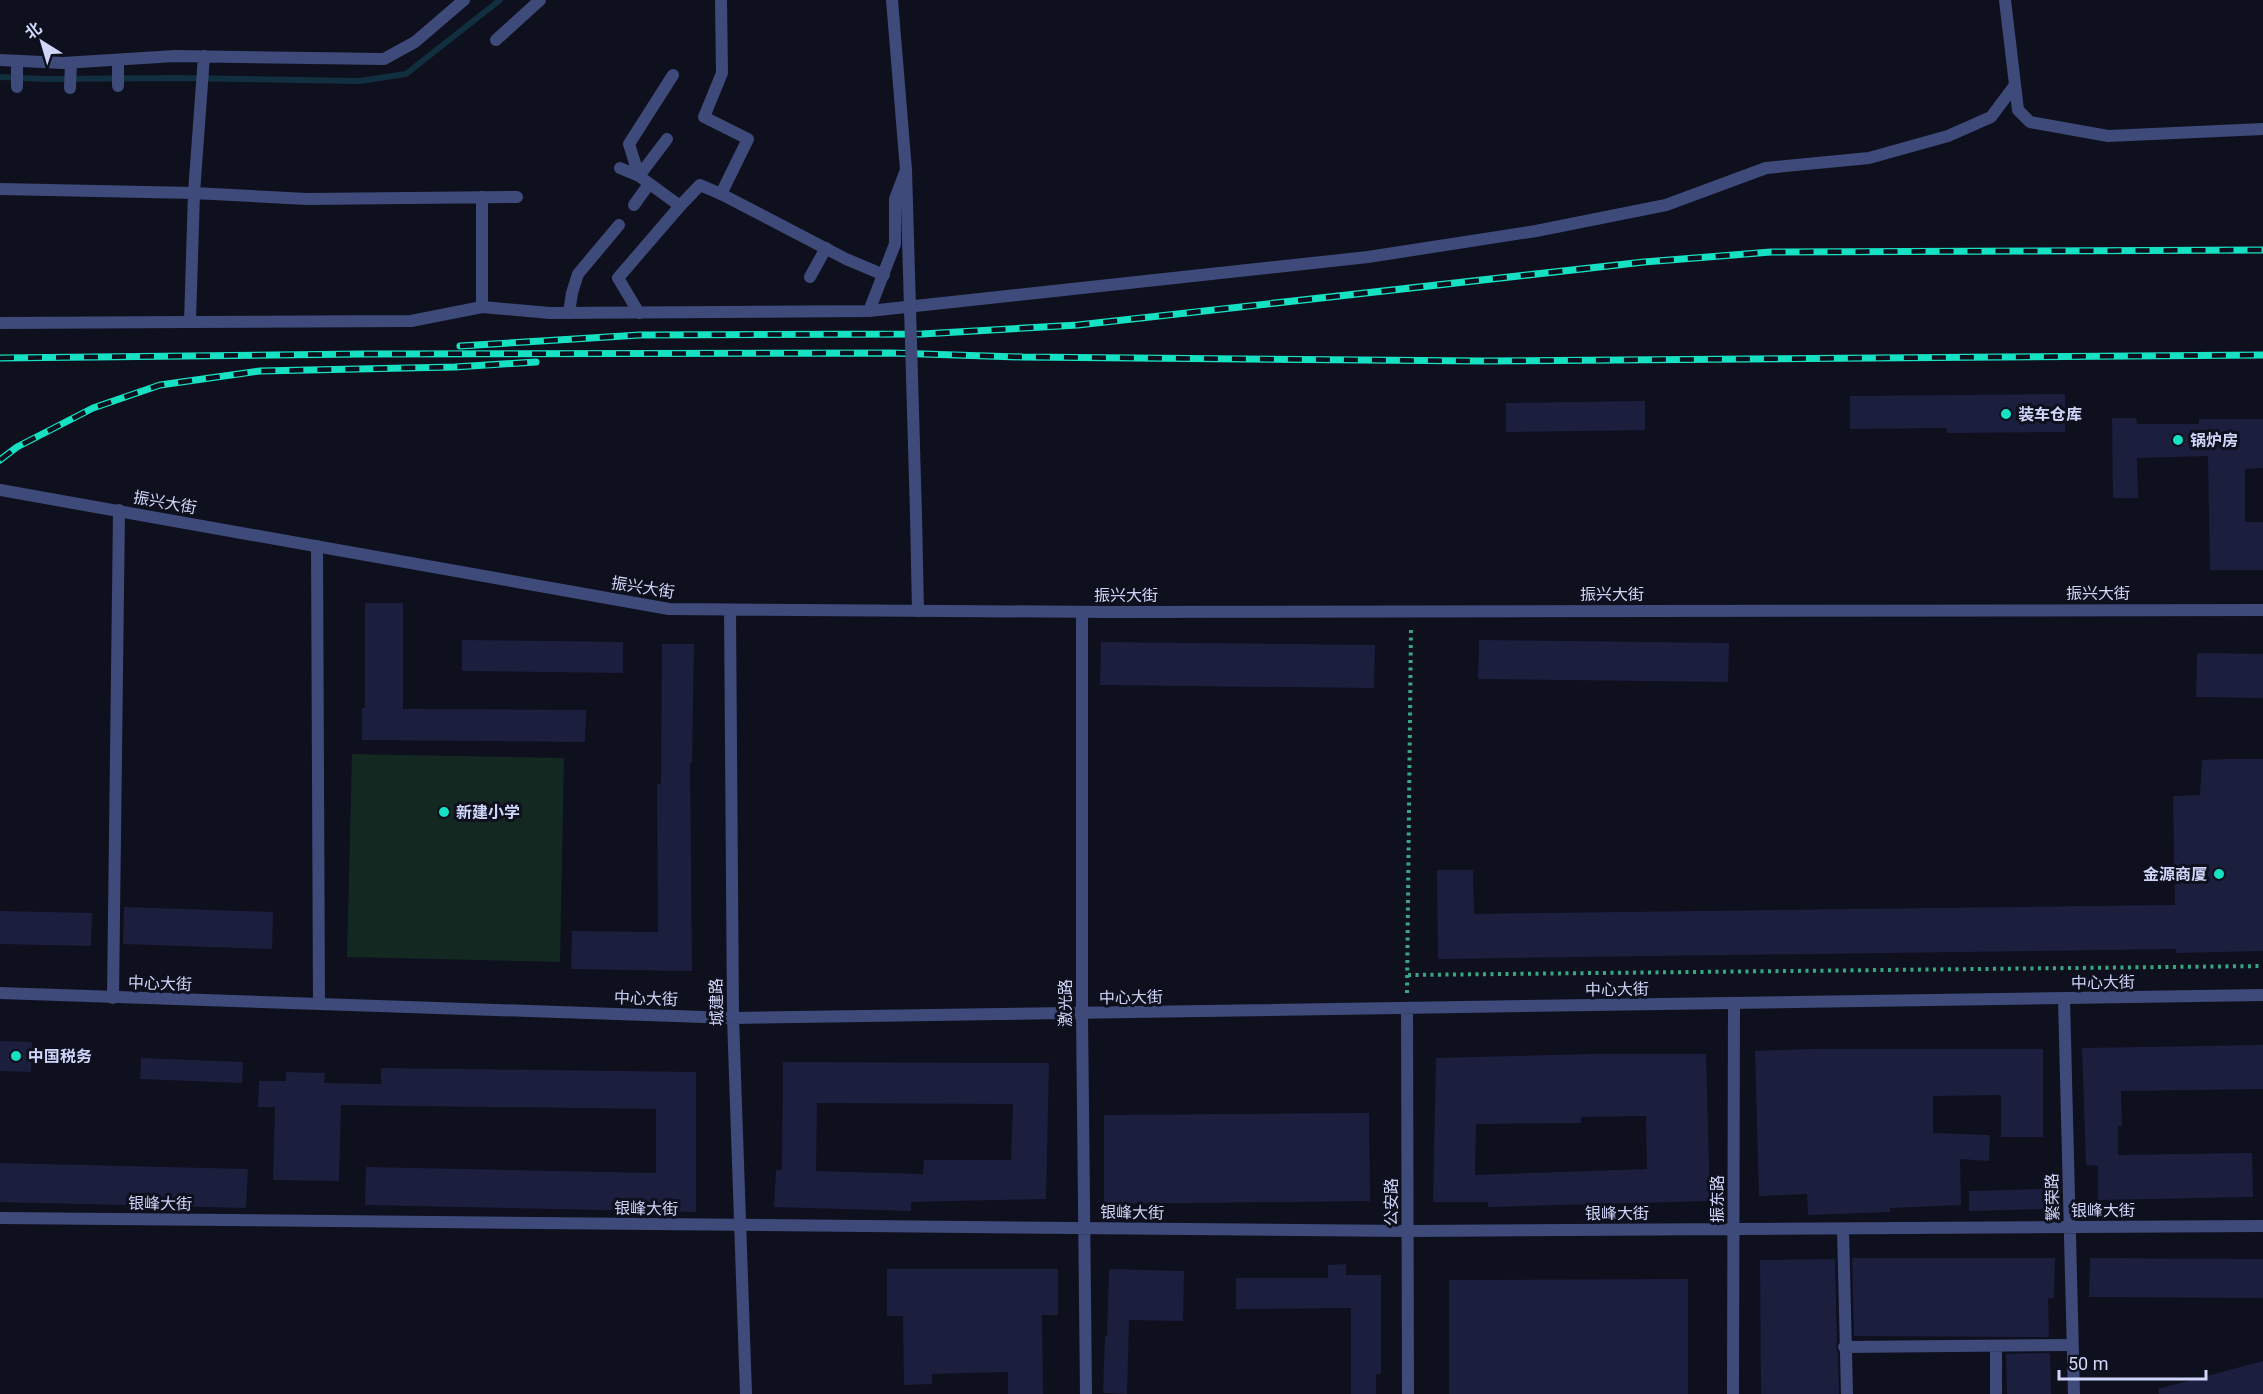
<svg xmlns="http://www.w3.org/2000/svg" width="2263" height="1394" viewBox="0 0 2263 1394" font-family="Roboto,'Noto Sans SC',sans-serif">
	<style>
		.green { fill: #122821 }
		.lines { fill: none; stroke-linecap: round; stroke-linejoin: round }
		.stream { stroke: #112f3f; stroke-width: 6 }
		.building { fill: #1c1e3d; fill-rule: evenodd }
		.path { stroke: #39a684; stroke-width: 4; stroke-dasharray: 3 4.5; stroke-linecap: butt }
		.service { stroke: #3e4a79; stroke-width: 12 }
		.minor { stroke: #3e4a79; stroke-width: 12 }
		.tertiary { stroke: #3e4a79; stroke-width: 12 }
		.rail-casing { stroke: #16e1c2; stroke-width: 7 }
		.rail { stroke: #0e101e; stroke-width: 4.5; stroke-dasharray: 14; stroke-linecap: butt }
		.pedestrian-bridge { stroke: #3e4a79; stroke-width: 12 }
		.poi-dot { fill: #16e1c2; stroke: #0e101e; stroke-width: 2 }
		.labels { text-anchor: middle; stroke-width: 6; stroke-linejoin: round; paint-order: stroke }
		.poi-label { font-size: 16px; font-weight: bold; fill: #d0d6fa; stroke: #0e101e; text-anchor: start }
		.street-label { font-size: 16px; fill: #d0d6fa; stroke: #0e101e }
	</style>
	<rect width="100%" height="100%" fill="#0e101e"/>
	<!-- green -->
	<path class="green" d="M 352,754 L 564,758 L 560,962 L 347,957 Z"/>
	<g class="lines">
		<!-- stream -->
		<path class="stream" d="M 0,77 L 46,79 L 179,78 L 360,81 L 406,74 L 500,0"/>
	</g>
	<!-- building -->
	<path class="building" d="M 2065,394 L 2065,432 L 1947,433 L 1947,428 L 1850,429 L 1850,396 Z
		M 1645,401 L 1645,430 L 1506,432 L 1506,403 Z
		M 2112,418 L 2136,418 L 2137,424 L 2199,424 L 2199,419 L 2263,419 L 2263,468 L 2245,469 L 2245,522 L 2263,522 L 2263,570 L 2210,570 L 2208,456 L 2137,458 L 2138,498 L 2113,498 Z
		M 365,603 L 403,603 L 403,709 L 586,710 L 585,742 L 362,740 L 362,708 L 365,708 Z
		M 462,640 L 623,642 L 623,673 L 462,671 Z
		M 1479,640 L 1729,643 L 1728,682 L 1478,679 Z
		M 1101,642 L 1375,645 L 1374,688 L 1100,685 Z
		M 662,644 L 694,644 L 692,763 L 690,763 L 692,971 L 571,969 L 572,931 L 658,932 L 657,784 L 661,784 Z
		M 2197,653 L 2263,654 L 2263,698 L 2196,697 Z
		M 2229,759 L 2263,759 L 2263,951 L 2176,953 L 2176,949 L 1438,959 L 1437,870 L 1473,870 L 1474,914 L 2175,905 L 2173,796 L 2200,795 L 2202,760 Z
		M 124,907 L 273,912 L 272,949 L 123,944 Z
		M 0,911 L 92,913 L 91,946 L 0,944 Z
		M 0,1041 L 32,1042 L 31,1072 L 0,1071 Z
		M 2263,1045 L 2263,1089 L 2121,1091 L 2122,1126 L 2118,1126 L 2118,1155 L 2252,1153 L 2253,1197 L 2098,1200 L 2098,1166 L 2086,1165 L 2082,1048 Z
		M 1812,1049 L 2043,1049 L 2043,1137 L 2001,1137 L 2001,1095 L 1933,1096 L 1933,1133 L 1990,1135 L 1989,1161 L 1960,1159 L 1961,1205 L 1890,1208 L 1890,1212 L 1808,1215 L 1807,1194 L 1759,1196 L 1755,1051 Z
		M 1591,1054 L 1706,1054 L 1710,1201 L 1488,1207 L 1488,1202 L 1433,1202 L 1436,1058 ZM 1646,1116 L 1647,1169 L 1475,1175 L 1476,1124 L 1581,1123 L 1581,1117 Z
		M 141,1058 L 243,1062 L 242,1083 L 140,1079 Z
		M 783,1062 L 1049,1063 L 1046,1199 L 911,1202 L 911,1211 L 774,1207 L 776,1170 L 782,1170 ZM 817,1103 L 1013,1104 L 1011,1160 L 924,1160 L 923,1174 L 816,1171 Z
		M 381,1068 L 696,1072 L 696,1212 L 365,1205 L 366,1167 L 656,1173 L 656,1109 L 341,1105 L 339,1181 L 273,1180 L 275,1107 L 258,1107 L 259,1081 L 286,1081 L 286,1072 L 325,1073 L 324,1083 L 381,1084 Z
		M 1369,1113 L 1370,1201 L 1104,1204 L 1104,1115 Z
		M 0,1163 L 248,1169 L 246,1208 L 0,1202 Z
		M 2046,1189 L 2047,1209 L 1969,1211 L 1969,1191 Z
		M 1852,1258 L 2055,1258 L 2054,1298 L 2048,1298 L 2049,1337 L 1854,1336 Z
		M 2090,1258 L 2263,1259 L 2263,1298 L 2089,1297 Z
		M 1835,1259 L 1837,1342 L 1836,1348 L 1838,1352 L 1839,1394 L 1761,1394 L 1760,1260 Z
		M 1346,1264 L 1346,1275 L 1381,1275 L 1381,1374 L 1376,1374 L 1376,1394 L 1351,1394 L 1351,1308 L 1236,1309 L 1236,1278 L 1328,1278 L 1328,1265 Z
		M 887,1269 L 1058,1269 L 1058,1315 L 1042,1315 L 1043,1394 L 1008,1394 L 1008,1372 L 932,1374 L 932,1384 L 904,1385 L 903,1316 L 887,1316 Z
		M 1109,1269 L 1184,1271 L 1183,1321 L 1129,1320 L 1127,1394 L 1103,1393 L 1105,1336 L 1107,1336 Z
		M 1688,1279 L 1688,1394 L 1449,1394 L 1449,1280 Z
		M 2050,1353 L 2051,1394 L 2007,1394 L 2006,1354 Z
		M 2263,1361 L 2263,1394 L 2159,1394 L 2158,1389 Z"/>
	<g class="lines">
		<!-- path -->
		<path class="path" d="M 1408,975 L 2263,966
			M 1407,993 L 1411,626"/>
		<!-- service -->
		<path class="service" d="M 118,60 L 118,86
			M 17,61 L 17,87
			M 673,75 L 629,144 L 639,176 L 680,206 L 700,185 L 721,194
			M 70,88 L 71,63
			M 620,168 L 639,176 L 667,139
			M 634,205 L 649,184
			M 810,277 L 826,248
			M 569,313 L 572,293 L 578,274 L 619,225
			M 639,313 L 618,278 L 680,206
			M 0,323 L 190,322
			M 1843,1229 L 1847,1394
			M 1844,1347 L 2072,1345
			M 1996,1394 L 1996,1347"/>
		<!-- minor -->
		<path class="minor" d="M 721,0 L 722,73 L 704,117 L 748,139 L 721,194 L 846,259 L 884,275
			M 2005,0 L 2018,110 L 2030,122 L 2108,136 L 2263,129
			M 496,40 L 540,0
			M 204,56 L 194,193 L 190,322 L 411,321 L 482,307 L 550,313 L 869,311 L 895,244 L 895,199 L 906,170
			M 0,60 L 63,63 L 175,56 L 384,59 L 415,42 L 464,0
			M 0,189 L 194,193 L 307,199 L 517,197
			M 482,307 L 482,197
			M 869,311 L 1368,257 L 1536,231 L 1666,205 L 1766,168 L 1869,158 L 1948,136 L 1991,117 L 2015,85
			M 916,515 L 918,611
			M 317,546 L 319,1004
			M 1082,612 L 1082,1014 L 1086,1394
			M 113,998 L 119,510
			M 2064,999 L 2074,1394
			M 0,1218 L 1408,1231 L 2263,1226
			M 1733,1394 L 1734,1004"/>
		<!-- tertiary -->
		<path class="tertiary" d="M 892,0 L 906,170
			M 0,490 L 669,609 L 1108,612 L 2263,610
			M 730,610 L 733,1018 L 746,1394
			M 0,993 L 733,1018 L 2263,995
			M 1407,1009 L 1408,1394"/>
		<!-- rail casing -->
		<g class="rail-casing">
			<path id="rail" d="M 460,346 L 640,335 L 922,334 L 1078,325 L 1644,262 L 1771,252 L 2263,250
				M 0,358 L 361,354 L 892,353 L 1022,357 L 1484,361 L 2263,355
				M 0,460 L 17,447 L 93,408 L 160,385 L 260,371 L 455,367 L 536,362"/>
		</g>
		<!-- rail -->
		<use href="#rail" class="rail"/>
		<!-- pedestrian-bridge -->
		<path class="pedestrian-bridge" d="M 906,170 L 916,515"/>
	</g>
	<!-- markers -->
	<g class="poi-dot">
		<circle cx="2006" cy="414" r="6"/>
		<circle cx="2178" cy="440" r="6"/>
		<circle cx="444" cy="812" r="6"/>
		<circle cx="2219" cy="874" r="6"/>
		<circle cx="16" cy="1056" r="6"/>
	</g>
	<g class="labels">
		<!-- poi labels -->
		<g class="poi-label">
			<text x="2018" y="420">装车仓库</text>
			<text x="2190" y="446">锅炉房</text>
			<text x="456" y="818">新建小学</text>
			<text x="2207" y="880" text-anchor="end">金源商厦</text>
			<text x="28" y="1062">中国税务</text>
		</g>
		<!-- street labels -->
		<g class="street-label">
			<text transform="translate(165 502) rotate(10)" y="6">振兴大街</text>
			<text transform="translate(643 587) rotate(9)" y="6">振兴大街</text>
			<text x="2098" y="599">振兴大街</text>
			<text x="1612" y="600">振兴大街</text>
			<text x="1126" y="601">振兴大街</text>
			<text transform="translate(2103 982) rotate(-1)" y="6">中心大街</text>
			<text transform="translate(160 983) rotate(2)" y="6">中心大街</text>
			<text transform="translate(1617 989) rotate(-1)" y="6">中心大街</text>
			<text transform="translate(1131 997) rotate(-1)" y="6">中心大街</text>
			<text transform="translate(646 998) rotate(2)" y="6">中心大街</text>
			<text transform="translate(716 1002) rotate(-91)" y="6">城建路</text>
			<text transform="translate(1065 1003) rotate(-90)" y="6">激光路</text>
			<text transform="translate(2052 1197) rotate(-91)" y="6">繁荣路</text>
			<text transform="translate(1717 1199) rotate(-90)" y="6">振东路</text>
			<text transform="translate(1391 1202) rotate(-90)" y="6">公安路</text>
			<text transform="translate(160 1203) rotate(1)" y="6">银峰大街</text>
			<text transform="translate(646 1208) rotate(1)" y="6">银峰大街</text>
			<text x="2103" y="1216">银峰大街</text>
			<text transform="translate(1132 1212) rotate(1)" y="6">银峰大街</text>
			<text x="1617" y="1219">银峰大街</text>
		</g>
	</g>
	<!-- north arrow -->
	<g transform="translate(42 42) rotate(323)" stroke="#0e101e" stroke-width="4.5" paint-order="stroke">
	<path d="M0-4.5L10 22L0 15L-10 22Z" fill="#d0d6fa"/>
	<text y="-9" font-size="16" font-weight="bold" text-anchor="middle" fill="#d0d6fa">北</text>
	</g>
	<!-- scale -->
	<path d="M2059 1370v9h147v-9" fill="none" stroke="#d0d6fa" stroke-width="3"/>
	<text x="2068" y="1370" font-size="18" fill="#d0d6fa" stroke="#0e101e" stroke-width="4.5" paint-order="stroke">50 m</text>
</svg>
